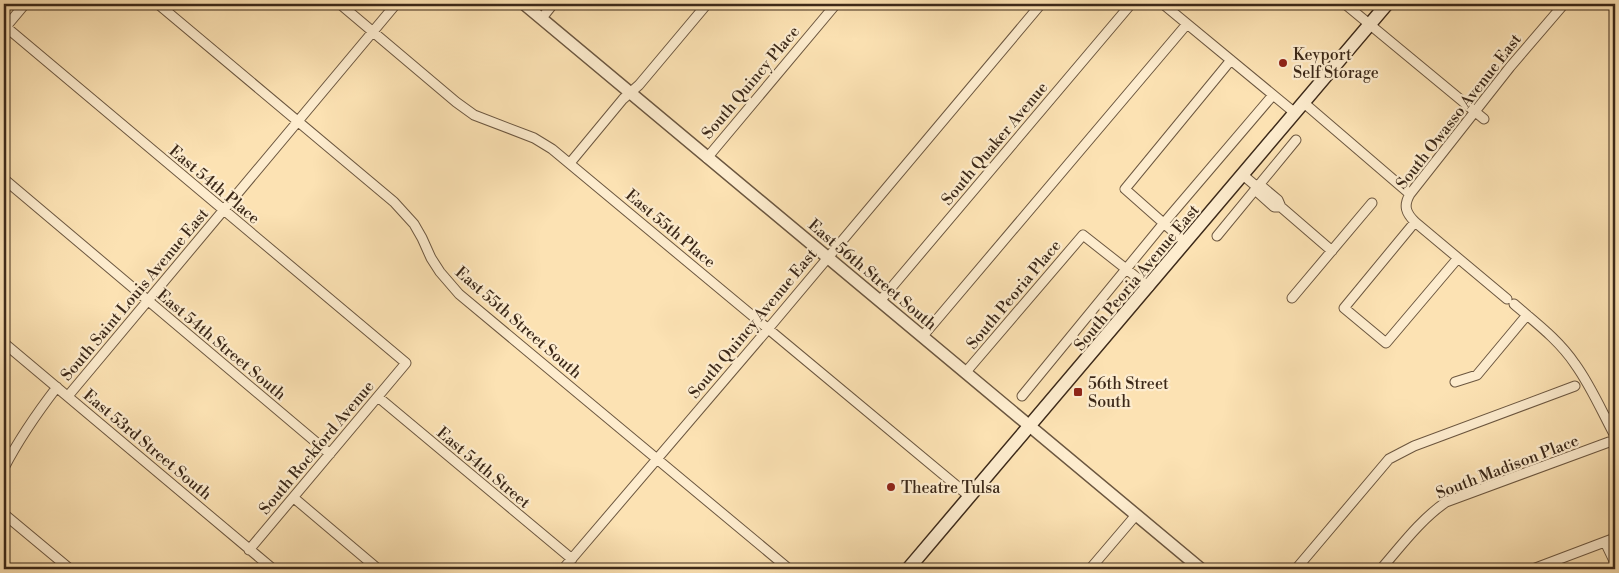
<svg xmlns="http://www.w3.org/2000/svg" width="1619" height="573" viewBox="0 0 1619 573" font-family="'Libre Bodoni',serif">
	<style>
		.lines { fill: none; stroke-linecap: round; stroke-linejoin: round }
		.minor-casing { stroke: #6c5740; stroke-width: 11 }
		.tertiary-casing { stroke: #6c5740; stroke-width: 14 }
		.secondary-casing { stroke: #3c2919; stroke-width: 15 }
		.minor { stroke: #fdecce; stroke-width: 9 }
		.tertiary { stroke: #fdecce; stroke-width: 11 }
		.secondary { stroke: #fdecce; stroke-width: 12 }
		.poi-dot { fill: #8f2418; stroke: #fdecce; stroke-width: 2 }
		.labels { text-anchor: middle; stroke-width: 4.5; stroke-linejoin: round; paint-order: stroke }
		.poi-label { font-size: 16px; fill: #3c2919; stroke: #fdecce; text-anchor: start }
		.street-label { font-size: 16px; fill: #3c2919; stroke: #fdecce }
	</style>
	<rect width="100%" height="100%" fill="#fce2b3"/>
	<filter id="stains"><feTurbulence type="fractalNoise" baseFrequency=".004" numOctaves="4"/><feColorMatrix values="0 0 0 0 .2 0 0 0 0 .09 0 0 0 0 .02 0 0 0 .5 -.17"/></filter>
	<radialGradient id="worn" r=".72"><stop offset=".6" stop-color="#630" stop-opacity="0"/><stop offset="1" stop-color="#630" stop-opacity=".3"/></radialGradient>
	<g class="lines">
		<!-- minor casing -->
		<g class="minor-casing">
			<path id="minor" d="M 158,4 L 394,202 L 414,224 L 422,238 L 431,258 L 440,272 L 459,294 L 789,569
				M 340,4 L 456,102 L 474,115 L 534,138 L 552,149 L 969,496
				M 1163,4 L 1295,113
				M 1345,4 L 1484,119
				M 542,18 L 553,4
				M 6,27 L 406,363 L 249,550
				M 4,29 L 25,4
				M 1304,103 L 1410,194
				M 707,158 L 836,4
				M 570,163 L 623,99 L 639,85 L 707,4
				M 1243,175 L 1257,187
				M 4,179 L 330,454
				M 1259,184 L 1278,200 L 1281,207 L 1332,251
				M 1255,190 L 1274,207 L 1281,207
				M 1415,222 L 1344,308 L 1386,343 L 1458,258
				M 1217,236 L 1296,140
				M 1186,243 L 1125,189 L 1231,60
				M 1292,298 L 1372,203
				M 1507,299 L 1415,222 C 1406,213 1403,206 1410,194 L 1510,67 L 1564,4
				M 880,301 L 1131,4
				M 1514,304 C 1536,323 1559,340 1575,364 C 1591,386 1602,412 1615,436
				M 922,337 L 1187,24
				M 4,343 L 273,569
				M 965,373 L 1083,235 L 1149,287
				M 1455,382 L 1477,375 L 1527,315
				M 68,396 L 396,4
				M 1022,396 L 1163,224 L 1273,95
				M 378,397 L 572,559
				M 1607,420 L 1615,415
				M 4,468 C 19,439 37,413 57,387
				M 294,498 L 378,569
				M 4,514 L 70,569
				M 1605,542 L 1615,563
				M 563,569 L 768,329 L 1041,4
				M 1090,569 L 1136,515
				M 1296,569 L 1389,459 L 1414,446 L 1575,386
				M 1381,569 C 1401,546 1420,520 1446,502 L 1609,442
				M 1533,569 L 1615,538"/>
		</g>
		<!-- tertiary casing -->
		<g class="tertiary-casing">
			<path id="tertiary" d="M 524,4 L 1201,569"/>
		</g>
		<!-- secondary casing -->
		<g class="secondary-casing">
			<path id="secondary" d="M 908,569 L 1387,4"/>
		</g>
		<!-- minor -->
		<use href="#minor" class="minor"/>
		<!-- tertiary -->
		<use href="#tertiary" class="tertiary"/>
		<!-- secondary -->
		<use href="#secondary" class="secondary"/>
	</g>
	<!-- markers -->
	<g class="poi-dot">
		<circle cx="1283" cy="63" r="5"/>
		<rect x="1073" y="387" width="10" height="10" rx="2.5"/>
		<circle cx="891" cy="487" r="5"/>
	</g>
	<g class="labels">
		<!-- poi labels -->
		<g class="poi-label">
			<text x="1293" y="60">Keyport<tspan x="1293" dy="18">Self Storage</tspan></text>
			<text x="1088" y="389">56th Street<tspan x="1088" dy="18">South</tspan></text>
			<text x="901" y="493">Theatre Tulsa</text>
		</g>
		<!-- street labels -->
		<g class="street-label">
			<text transform="translate(750 82) rotate(-50)" y="6">South Quincy Place</text>
			<text transform="translate(1458 111) rotate(-52)" y="6">South Owasso Avenue East</text>
			<text transform="translate(994 143) rotate(-50)" y="6">South Quaker Avenue</text>
			<text transform="translate(215 184) rotate(40)" y="6">East 54th Place</text>
			<text transform="translate(671 228) rotate(40)" y="6">East 55th Place</text>
			<text transform="translate(873 274) rotate(40)" y="6">East 56th Street South</text>
			<text transform="translate(1136 277) rotate(-50)" y="6">South Peoria Avenue East</text>
			<text transform="translate(134 294) rotate(-50)" y="6">South Saint Louis Avenue East</text>
			<text transform="translate(1013 294) rotate(-50)" y="6">South Peoria Place</text>
			<text transform="translate(519 322) rotate(41)" y="6">East 55th Street South</text>
			<text transform="translate(752 323) rotate(-50)" y="6">South Quincy Avenue East</text>
			<text transform="translate(222 344) rotate(40)" y="6">East 54th Street South</text>
			<text transform="translate(148 444) rotate(40)" y="6">East 53rd Street South</text>
			<text transform="translate(316 447) rotate(-50)" y="6">South Rockford Avenue</text>
			<text transform="translate(1507 466) rotate(-21)" y="6">South Madison Place</text>
			<text transform="translate(484 467) rotate(40)" y="6">East 54th Street</text>
		</g>
	</g>
	<!-- margin -->
	<rect width="1619" height="573" fill="none" stroke="#fce2b3" stroke-width="20"/>
	<rect x="5" y="5" width="1609" height="563" fill="none" stroke="#3c2919" stroke-width="2.5"/>
	<rect x="10" y="10" width="1599" height="553" fill="none" stroke="#3c2919"/>
	<rect width="100%" height="100%" filter="url(#stains)"/>
	<rect width="100%" height="100%" fill="url(#worn)"/>
</svg>
